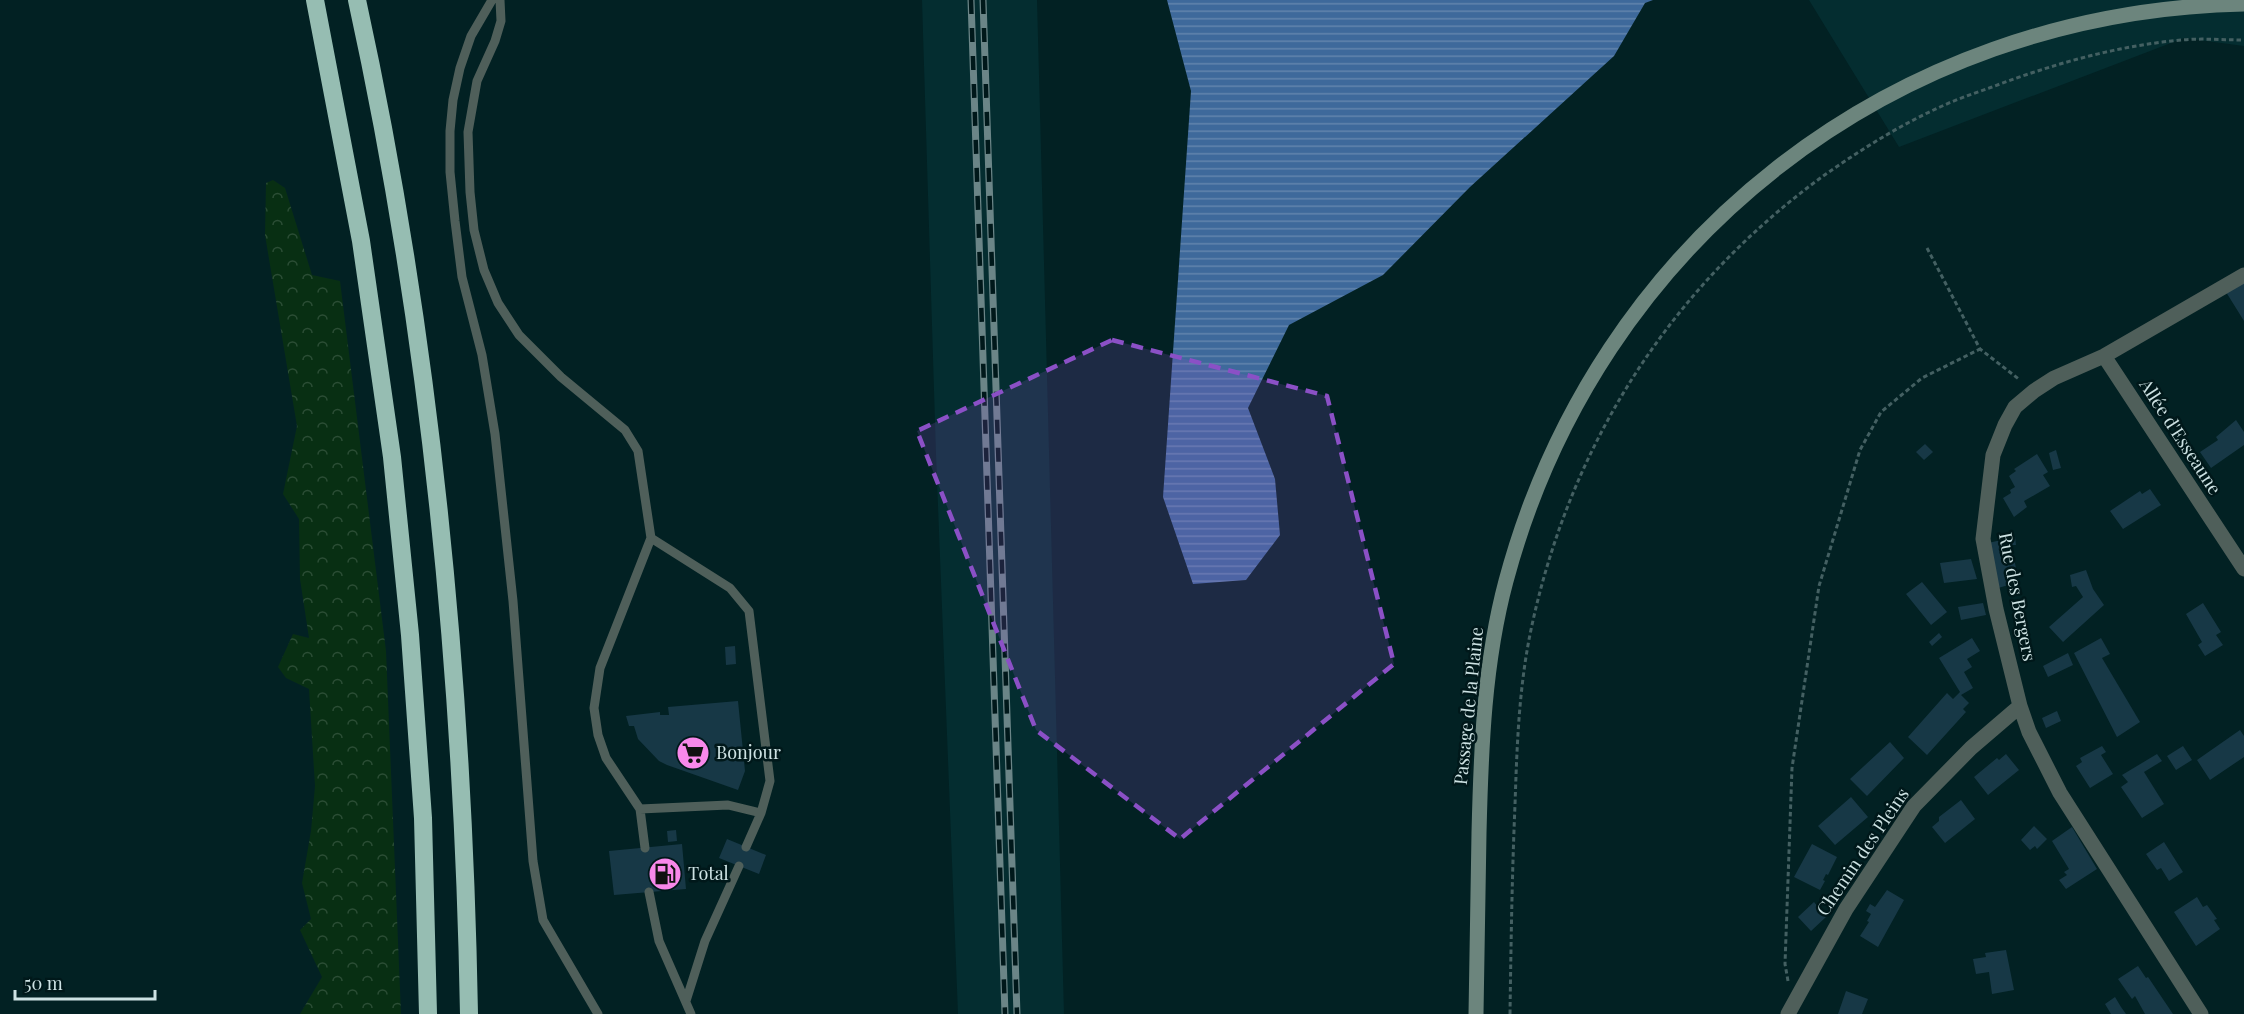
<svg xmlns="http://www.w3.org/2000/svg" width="2244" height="1014" viewBox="0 0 2244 1014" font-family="'Playfair Display',serif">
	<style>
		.built { fill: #042d30 }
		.forest { fill: url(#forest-crowns) }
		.water { fill: url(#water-rules) }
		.building { fill: #173846 }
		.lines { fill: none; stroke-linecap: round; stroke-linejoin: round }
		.path { stroke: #446062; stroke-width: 3; stroke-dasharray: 4.5 3; stroke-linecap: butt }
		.lane { stroke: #4f5f5a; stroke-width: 9 }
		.street { stroke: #4f5f5a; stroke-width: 15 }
		.secondary { stroke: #6c857d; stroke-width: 15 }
		.highway { stroke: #96bdb2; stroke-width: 18 }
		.rail-casing { stroke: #6b8587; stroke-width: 7 }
		.rail { stroke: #00181a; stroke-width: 4.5; stroke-dasharray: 14; stroke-linecap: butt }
		.marked { fill: #8b50c6; fill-opacity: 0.2; stroke: #8b50c6; stroke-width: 4.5; stroke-dasharray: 12 8; stroke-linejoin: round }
		.labels { text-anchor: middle; stroke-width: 5; stroke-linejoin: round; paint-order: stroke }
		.street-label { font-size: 18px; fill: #cde2e3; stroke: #00181a }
		.poi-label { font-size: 18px; fill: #cde2e3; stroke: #00181a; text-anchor: start }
	</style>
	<defs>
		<pattern id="forest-crowns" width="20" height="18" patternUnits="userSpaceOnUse" patternTransform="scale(1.5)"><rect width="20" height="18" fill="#082f13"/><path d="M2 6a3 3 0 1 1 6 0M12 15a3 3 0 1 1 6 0" fill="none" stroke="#2b4d35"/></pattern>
		<pattern id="water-rules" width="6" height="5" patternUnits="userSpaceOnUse" patternTransform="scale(1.5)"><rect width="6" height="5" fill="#3e699b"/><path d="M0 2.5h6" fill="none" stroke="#6285ad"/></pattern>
	</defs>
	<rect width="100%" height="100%" fill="#022123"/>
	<!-- built -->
	<path class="built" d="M 922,0 L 1037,0 L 1064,1014 L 958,1014 L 936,455 Z
		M 1809,0 L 2244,0 L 2244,46 L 2184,38 L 1899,147 Z"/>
	<!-- forest -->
	<path class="forest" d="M 273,180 L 285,188 L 312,275 L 340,281 L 386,651 L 401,1014 L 300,1014 L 322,977 L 300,930 L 311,919 L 302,883 L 311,831 L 315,786 L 309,689 L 286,678 L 278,667 L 293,634 L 309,638 L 300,579 L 299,519 L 283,494 L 297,426 L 265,235 L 266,183 Z"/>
	<!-- water -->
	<path class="water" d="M 1167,0 L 1653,0 L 1645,3 L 1614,56 L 1470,187 L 1383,275 L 1289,325 L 1248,408 L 1275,479 L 1280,535 L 1246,580 L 1193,584 L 1163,497 L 1191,91 Z"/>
	<!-- building -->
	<path class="building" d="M 2244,281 L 2244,321 L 2226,292 Z
		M 2236,420 L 2244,432 L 2244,445 L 2211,468 L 2200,452 L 2218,440 L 2216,437 Z
		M 1925,444 L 1933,452 L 1924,460 L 1916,452 Z
		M 2056,450 L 2061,468 L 2053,470 L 2049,453 Z
		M 2037,454 L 2048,472 L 2043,475 L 2050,486 L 2024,501 L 2027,507 L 2014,517 L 2003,498 L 2011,493 L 2010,490 L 2015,487 L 2009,476 L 2016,471 L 2014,469 Z
		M 2150,489 L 2161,505 L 2123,529 L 2110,511 L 2140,491 L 2142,494 Z
		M 2015,537 L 2016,545 L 2011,545 L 2019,582 L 1998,588 L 1988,543 Z
		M 1971,559 L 1977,579 L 1944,583 L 1940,563 Z
		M 2086,570 L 2093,589 L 2104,605 L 2063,642 L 2049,627 L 2083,597 L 2076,586 L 2072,587 L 2070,575 Z
		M 1922,582 L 1947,612 L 1931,625 L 1906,594 Z
		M 1983,603 L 1986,615 L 1961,620 L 1958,607 Z
		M 2203,603 L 2221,632 L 2216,635 L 2223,645 L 2205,656 L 2198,645 L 2202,642 L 2186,614 Z
		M 1939,633 L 1942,637 L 1932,646 L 1929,642 Z
		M 1972,638 L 1980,651 L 1967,659 L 1972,667 L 1964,672 L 1973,688 L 1961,695 L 1969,703 L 1963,709 L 1966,712 L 1927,755 L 1908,737 L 1947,693 L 1953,699 L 1960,692 L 1939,658 Z
		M 2101,638 L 2110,654 L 2102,658 L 2140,722 L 2117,737 L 2074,653 Z
		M 735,646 L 736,664 L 726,665 L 725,647 Z
		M 2068,653 L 2073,665 L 2048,677 L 2043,666 Z
		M 738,701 L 745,771 L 738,790 L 667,765 L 659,761 L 638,739 L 634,726 L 629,726 L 626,716 L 660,712 L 660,715 L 669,715 L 668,707 Z
		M 2057,711 L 2061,721 L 2046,728 L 2042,718 Z
		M 2240,730 L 2244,736 L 2244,757 L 2210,780 L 2197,760 Z
		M 1890,742 L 1904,758 L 1867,796 L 1850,779 Z
		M 2102,746 L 2106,752 L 2101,755 L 2113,774 L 2090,788 L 2076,766 L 2082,762 L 2080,758 Z
		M 2183,746 L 2192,760 L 2176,770 L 2167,756 Z
		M 2006,754 L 2019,770 L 1988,795 L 1974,777 L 1997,758 L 1999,760 Z
		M 2157,754 L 2162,761 L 2144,772 L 2164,804 L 2142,818 L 2121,787 L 2128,782 L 2122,775 Z
		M 1851,797 L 1868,817 L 1835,845 L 1818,826 Z
		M 1961,800 L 1975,819 L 1945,843 L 1932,827 L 1939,821 L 1939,817 Z
		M 2034,826 L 2047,839 L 2037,849 L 2035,846 L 2030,850 L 2021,840 Z
		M 2072,827 L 2097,869 L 2066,889 L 2059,880 L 2067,875 L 2064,872 L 2069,869 L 2052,841 Z
		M 676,830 L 677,841 L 668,842 L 667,831 Z
		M 727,839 L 766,855 L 759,874 L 719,858 Z
		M 2164,842 L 2183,872 L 2169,881 L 2161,868 L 2157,870 L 2146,854 Z
		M 682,844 L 686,889 L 614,895 L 609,851 Z
		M 1812,844 L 1837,857 L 1828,875 L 1826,874 L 1823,880 L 1825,881 L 1820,890 L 1794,877 Z
		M 1887,890 L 1904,900 L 1878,947 L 1860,936 L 1869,922 L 1867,921 L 1871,914 L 1866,911 L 1870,904 L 1875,907 Z
		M 2197,897 L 2203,907 L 2207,905 L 2217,919 L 2214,920 L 2220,929 L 2196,946 L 2174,912 Z
		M 1814,902 L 1826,917 L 1811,931 L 1798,917 Z
		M 2006,950 L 2014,990 L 1992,994 L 1989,972 L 1976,974 L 1973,959 L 1986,957 L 1985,953 Z
		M 2138,966 L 2146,978 L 2148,977 L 2173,1014 L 2145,1014 L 2135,996 L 2132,999 L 2118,979 Z
		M 1846,991 L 1868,999 L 1862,1014 L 1838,1014 Z
		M 2115,997 L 2121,1007 L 2126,1014 L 2111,1014 L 2105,1004 Z"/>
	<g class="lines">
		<!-- path -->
		<path class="path" d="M 1927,248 L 1980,349 L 2020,380
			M 1788,981 L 1785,964 L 1792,768 L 1819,586 L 1860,450 L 1881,412 L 1922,378 L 1980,349
			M 1510,1014 C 1511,944 1512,875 1515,805 C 1517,744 1519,684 1532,625 C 1572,441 1673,284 1826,174 C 1862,149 1900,125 1940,107 C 1957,99 1975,93 1992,87 C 2053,64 2116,46 2181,40 C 2202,38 2223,40 2244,40"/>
		<!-- lane -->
		<path class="lane" d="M 492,0 L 471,36 L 460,68 L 453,100 L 450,131 L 450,172 L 455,221 L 462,277 L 482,355 L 495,434 L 513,601 L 533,861 L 543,920 L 598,1014
			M 500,0 L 501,21 L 495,41 L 477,81 L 468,132 L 470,192 L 474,230 L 484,270 L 498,303 L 519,335 L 561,377 L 625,430 L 638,451 L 651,538 L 600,668 L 594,708 L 598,735 L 606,758 L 640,809 L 645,848
			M 651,538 L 730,588 L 749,611 L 770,781 L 761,813 L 746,847
			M 640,809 L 728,805 L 761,813
			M 649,892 L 659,941 L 691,1014
			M 686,1001 L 705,941 L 739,866"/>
		<!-- street -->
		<path class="street" d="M 2104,356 L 2244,569
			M 1788,1014 L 1846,909 L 1914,806 L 1971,748 L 2020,706
			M 2201,1014 L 2060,793 L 2029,732 L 2020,706 L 1996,609 L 1983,539 L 1993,455 L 2005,425 L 2015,407 L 2034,391 L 2054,378 L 2104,356 L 2244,275"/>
		<!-- secondary -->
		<path class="secondary" d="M 1476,1014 C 1477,954 1478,893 1479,833 C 1481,749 1484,663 1506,581 C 1597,241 1893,11 2244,4"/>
		<!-- highway -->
		<path class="highway" d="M 315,0 L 361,241 L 392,457 L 410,635 L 423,818 L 428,1014
			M 357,0 C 430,333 463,674 469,1014"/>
		<!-- rail casing -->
		<g class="rail-casing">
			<path id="rail" d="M 971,0 L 1005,1014
				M 983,0 L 1017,1014"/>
		</g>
		<!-- rail -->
		<use href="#rail" class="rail"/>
	</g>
	<!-- marked area -->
	<path class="marked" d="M 1112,340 L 1327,396 L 1394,664 L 1180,839 L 1036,730 L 917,431 Z"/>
	<!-- icons -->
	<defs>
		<g id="supermarket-disc" transform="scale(1.725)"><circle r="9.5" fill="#f888ea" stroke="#00181a"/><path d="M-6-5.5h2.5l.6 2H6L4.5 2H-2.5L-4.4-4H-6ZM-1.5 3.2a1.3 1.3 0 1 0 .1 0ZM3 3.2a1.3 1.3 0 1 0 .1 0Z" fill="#111"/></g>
		<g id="fuel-disc" transform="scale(1.725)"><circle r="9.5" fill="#f888ea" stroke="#00181a"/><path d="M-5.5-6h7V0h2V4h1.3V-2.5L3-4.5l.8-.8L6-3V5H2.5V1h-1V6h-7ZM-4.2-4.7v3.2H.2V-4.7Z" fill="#111"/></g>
	</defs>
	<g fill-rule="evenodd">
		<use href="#supermarket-disc" x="693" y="753"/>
		<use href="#fuel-disc" x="665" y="874"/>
	</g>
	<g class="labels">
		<!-- street labels -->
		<g class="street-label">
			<text transform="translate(2180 437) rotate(57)" y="6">Allée d'Esseaune</text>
			<text transform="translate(2017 597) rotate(79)" y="6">Rue des Bergers</text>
			<text transform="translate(1469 706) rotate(-84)" y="6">Passage de la Plaine</text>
			<text transform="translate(1863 852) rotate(-56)" y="6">Chemin des Pleins</text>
		</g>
		<!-- poi labels -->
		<g class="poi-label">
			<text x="716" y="759">Bonjour</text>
			<text x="688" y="880">Total</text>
		</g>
	</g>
	<!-- scale -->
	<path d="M15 990v9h140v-9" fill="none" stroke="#cde2e3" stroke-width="3"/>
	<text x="24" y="990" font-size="18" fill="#cde2e3" stroke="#00181a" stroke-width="4.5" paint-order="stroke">50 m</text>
</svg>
